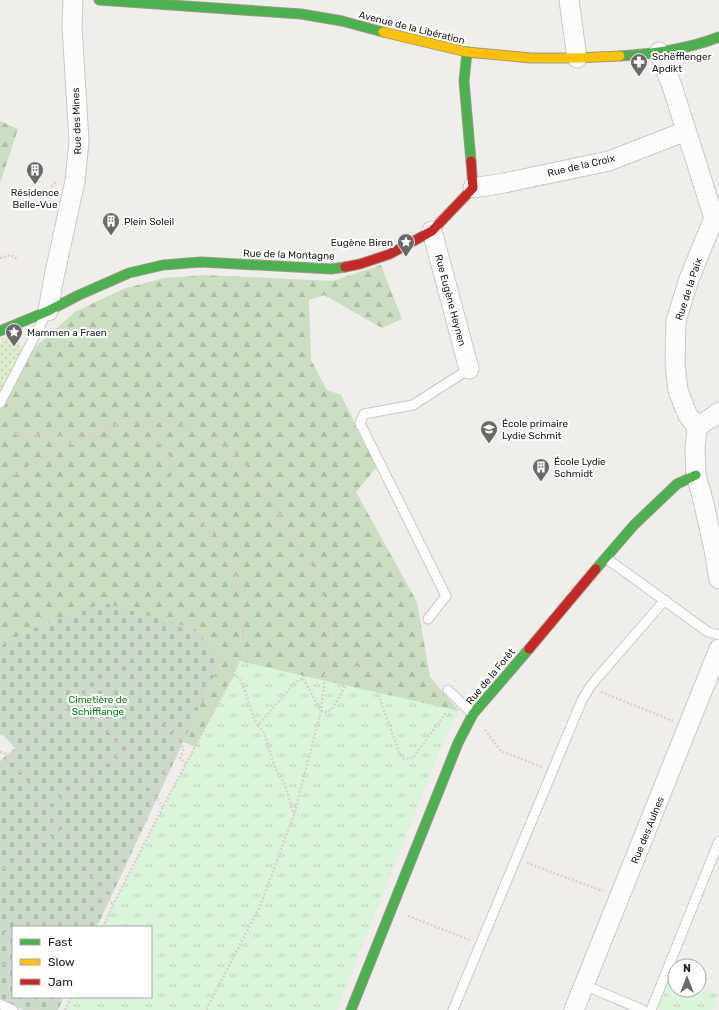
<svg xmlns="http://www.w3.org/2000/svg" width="719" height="1010" viewBox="0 0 719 1010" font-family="Rubik,sans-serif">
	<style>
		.grass { fill: url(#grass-dots) }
		.forest { fill: url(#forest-firs) }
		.cemetery { fill: url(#cemetery-stones) }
		.park { fill: url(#park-tufts) }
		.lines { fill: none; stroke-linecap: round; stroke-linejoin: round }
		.lane-casing { stroke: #c9c8c7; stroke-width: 11 }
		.street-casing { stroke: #c9c8c7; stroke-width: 21 }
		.fast-casing { stroke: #999a82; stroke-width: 11 }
		.slow-casing { stroke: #999a82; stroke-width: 11 }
		.jam-casing { stroke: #999a82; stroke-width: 11 }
		.path { stroke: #dccecd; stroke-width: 2.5; stroke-dasharray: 2 2; stroke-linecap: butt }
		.lane { stroke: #fdfcfc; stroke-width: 9 }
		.street { stroke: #fdfcfc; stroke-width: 19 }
		.fast { stroke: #4caf50; stroke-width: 9 }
		.slow { stroke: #ffc107; stroke-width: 9 }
		.jam { stroke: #c62828; stroke-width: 9 }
		.labels { text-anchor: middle; stroke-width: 4; stroke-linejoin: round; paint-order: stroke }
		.street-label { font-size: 10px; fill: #222; stroke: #fff }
		.poi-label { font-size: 10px; fill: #222; stroke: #fff; text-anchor: start }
		.park-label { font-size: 10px; fill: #0c8416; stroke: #fff }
	</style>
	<defs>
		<pattern id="grass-dots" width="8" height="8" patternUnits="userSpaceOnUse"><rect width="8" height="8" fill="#ddeccb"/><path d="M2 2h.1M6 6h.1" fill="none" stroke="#bdcaae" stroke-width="1.8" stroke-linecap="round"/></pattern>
		<pattern id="forest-firs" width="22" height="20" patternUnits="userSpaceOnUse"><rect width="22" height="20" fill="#cbdec1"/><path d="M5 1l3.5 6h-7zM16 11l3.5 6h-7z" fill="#aebea6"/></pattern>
		<pattern id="cemetery-stones" width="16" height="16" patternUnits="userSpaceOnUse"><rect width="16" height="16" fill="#cadbca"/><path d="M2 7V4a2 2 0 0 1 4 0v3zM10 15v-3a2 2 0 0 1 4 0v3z" fill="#adbcad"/></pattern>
		<pattern id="park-tufts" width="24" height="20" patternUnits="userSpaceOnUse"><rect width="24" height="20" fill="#daf5da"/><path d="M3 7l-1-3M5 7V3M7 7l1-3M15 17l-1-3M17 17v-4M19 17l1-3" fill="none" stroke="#bbd2bb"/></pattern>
	</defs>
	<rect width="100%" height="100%" fill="#f0eeeb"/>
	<!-- grass -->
	<path class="grass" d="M 15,336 C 21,342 22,349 24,357 L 0,403 L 0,344 L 2,343 L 0,339 Z"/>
	<!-- forest -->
	<path class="forest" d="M 0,121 L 18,129 L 0,183 Z
		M 381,265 L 402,319 L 382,328 L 324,295 L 309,300 L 311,360 L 327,390 L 341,395 L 377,467 L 356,492 L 417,602 L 430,677 L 459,711 L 445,736 L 336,1010 L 65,1010 L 71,997 L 151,997 L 151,927 L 103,927 L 113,905 L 195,747 L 183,742 L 222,659 L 105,603 L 37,627 L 0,646 L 0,403 L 24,357 L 75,312 L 123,289 L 164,278 L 205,275 L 333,281 Z"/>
	<!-- cemetery -->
	<path class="cemetery" d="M 105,603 L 195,629 L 222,659 L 97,927 L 13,927 L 13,997 L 64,997 L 58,1010 L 24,1010 L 0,998 L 0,761 L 15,748 L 2,734 L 0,736 L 0,646 L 37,627 Z"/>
	<!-- park -->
	<path class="park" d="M 239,661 L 459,711 L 445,736 L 336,1010 L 65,1010 L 71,997 L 151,997 L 151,927 L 103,927 L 113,905 L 163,807 L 233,675 Z
		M 672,975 L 675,976 L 675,990 L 699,990 L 699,986 L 719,995 L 712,1010 L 663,1010 L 658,1008 Z"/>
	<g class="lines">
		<!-- lane casing -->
		<g class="lane-casing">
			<path id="lane" d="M 0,403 L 45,316
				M 606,558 L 708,632 L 719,635
				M 428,619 L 446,596 L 360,423 L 364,414 L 413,405 L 469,369
				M 448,690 L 473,714
				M 584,985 L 643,1010
				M 0,1004 L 13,1010
				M 453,1010 L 582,700 L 590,687 L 598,677 L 665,600
				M 651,1010 L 719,841"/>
		</g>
		<!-- street casing -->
		<g class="street-casing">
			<path id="street" d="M 569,0 L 577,58
				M 659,52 L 672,86 L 714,218 L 689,279 L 676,321 L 675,364 L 678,390 L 687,414 L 697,427 L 695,449 L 696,475 L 702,496 L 714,549 L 719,579
				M 473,188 L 504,183 L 609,161 L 686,131
				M 432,231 L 469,369
				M 48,311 L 54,277 L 75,181 L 79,142 L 72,26 L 73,0
				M 697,427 L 714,416 L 719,412
				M 574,1010 L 719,649"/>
		</g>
		<!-- fast casing -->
		<g class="fast-casing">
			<path id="fast" d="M 99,0 L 301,14 L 342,21 L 383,32
				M 467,52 L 464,81 L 471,161
				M 620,56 C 653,54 688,49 719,37
				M 0,331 L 48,311 L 79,295 L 129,273 L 163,265 L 201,262 L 331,269 L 345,267
				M 596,569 L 634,525 L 677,484 L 696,475
				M 351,1010 L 458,743 L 473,714 L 529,649"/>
		</g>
		<!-- slow casing -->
		<g class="slow-casing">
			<path id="slow" d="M 383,32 L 467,52 L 531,58 L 577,58 L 620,56"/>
		</g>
		<!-- jam casing -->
		<g class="jam-casing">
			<path id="jam" d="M 345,267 L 360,264 L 390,254 L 432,231 L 473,188 L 471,161
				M 529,649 L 596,569"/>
		</g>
		<!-- path -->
		<path class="path" d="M 47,206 L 52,186 L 56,182 L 57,182
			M 0,258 L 11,255 L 17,259
			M 0,432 L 11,434 L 83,438 L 148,438 L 161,444 L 168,455 L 173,481 L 181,497 L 220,545 L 236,576 L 242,607 L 243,635 L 239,661 L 233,675 L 163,807 L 113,905 L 103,927
			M 0,482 L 44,458 L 83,438 L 116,425 L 144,421 L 175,422 L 203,434 L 232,452 L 256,476 L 311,566 L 326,604 L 329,644 L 321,711 L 294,815 L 260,906 L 206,1010
			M 121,667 L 184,748 L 180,758 L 186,764
			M 233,675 L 239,678 L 243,685 L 254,719 L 258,725 L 295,683 L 303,678 L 321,711
			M 601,692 L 673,721
			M 83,695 L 163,807
			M 321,711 L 327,712 L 332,709 L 359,663 L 363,661 L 367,663 L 399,752 L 404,759 L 413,758 L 445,714 L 452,714
			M 258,725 L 264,733 L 275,768 L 285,785 L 294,815
			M 485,730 L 501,751 L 542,767
			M 0,752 L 7,754 L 113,905
			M 0,766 L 108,673 L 110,676 L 130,659 L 126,655 L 161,623 L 193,630 L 218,660 L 106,896 L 60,927
			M 45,808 L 124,751 L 163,722
			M 527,863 L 603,891
			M 0,871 L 61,831
			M 408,916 L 470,940
			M 0,926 L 13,945
			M 0,967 L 13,959
			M 24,1006 L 34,1010
			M 65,1010 L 71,997"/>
		<!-- lane -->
		<use href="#lane" class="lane"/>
		<!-- street -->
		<use href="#street" class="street"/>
		<!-- fast -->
		<use href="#fast" class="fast"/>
		<!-- slow -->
		<use href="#slow" class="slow"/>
		<!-- jam -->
		<use href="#jam" class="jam"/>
	</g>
	<!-- icons -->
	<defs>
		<g id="pharmacy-pin" transform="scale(0.9)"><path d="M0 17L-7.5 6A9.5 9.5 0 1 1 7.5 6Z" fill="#6a6968" stroke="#fff"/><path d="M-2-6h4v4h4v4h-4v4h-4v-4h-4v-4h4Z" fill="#fff"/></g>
		<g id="building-pin" transform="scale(0.9)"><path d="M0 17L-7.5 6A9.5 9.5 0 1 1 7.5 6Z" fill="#6a6968" stroke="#fff"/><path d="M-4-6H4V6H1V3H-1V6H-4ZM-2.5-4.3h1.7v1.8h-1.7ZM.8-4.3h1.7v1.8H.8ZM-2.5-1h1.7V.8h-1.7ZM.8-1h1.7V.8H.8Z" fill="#fff"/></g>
		<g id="sight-pin" transform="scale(0.9)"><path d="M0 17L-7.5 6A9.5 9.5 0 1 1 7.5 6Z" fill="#6a6968" stroke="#fff"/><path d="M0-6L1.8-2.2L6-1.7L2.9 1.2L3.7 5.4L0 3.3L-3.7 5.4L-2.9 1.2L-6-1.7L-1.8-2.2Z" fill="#fff"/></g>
		<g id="school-pin" transform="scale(0.9)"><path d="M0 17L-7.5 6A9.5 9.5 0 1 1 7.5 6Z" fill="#6a6968" stroke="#fff"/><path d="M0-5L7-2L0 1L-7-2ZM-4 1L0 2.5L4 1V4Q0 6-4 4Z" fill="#fff"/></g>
	</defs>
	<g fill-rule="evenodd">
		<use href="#pharmacy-pin" x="639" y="62"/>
		<use href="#building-pin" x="35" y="170"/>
		<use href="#building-pin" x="111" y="221"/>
		<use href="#sight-pin" x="406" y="242"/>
		<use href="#sight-pin" x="14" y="332"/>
		<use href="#school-pin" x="489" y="429"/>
		<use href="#building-pin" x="541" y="467"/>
	</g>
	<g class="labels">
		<!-- street labels -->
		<g class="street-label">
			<text transform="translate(412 27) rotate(14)" y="4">Avenue de la Libération</text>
			<text transform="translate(76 121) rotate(-92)" y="4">Rue des Mines</text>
			<text transform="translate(581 165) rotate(-13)" y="4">Rue de la Croix</text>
			<text transform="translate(289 254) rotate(2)" y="4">Rue de la Montagne</text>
			<text transform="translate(688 289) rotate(-72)" y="4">Rue de la Paix</text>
			<text transform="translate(451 300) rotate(75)" y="4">Rue Eugène Heynen</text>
			<text transform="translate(490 676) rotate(-50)" y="4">Rue de la Forêt</text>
			<text transform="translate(647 830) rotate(-68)" y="4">Rue des Aulnes</text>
		</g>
		<!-- poi labels -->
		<g class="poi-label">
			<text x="652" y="60">Schëfflenger<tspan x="652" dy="12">Apdikt</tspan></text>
			<text x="35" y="196" text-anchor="middle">Résidence<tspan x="35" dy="12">Belle-Vue</tspan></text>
			<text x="124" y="225">Plein Soleil</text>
			<text x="393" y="246" text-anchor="end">Eugène Biren</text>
			<text x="27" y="336">Mammen a Fraen</text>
			<text x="502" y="427">École primaire<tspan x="502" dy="12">Lydie Schmit</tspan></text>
			<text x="554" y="465">École Lydie<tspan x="554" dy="12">Schmidt</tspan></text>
		</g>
		<!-- park labels -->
		<g class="park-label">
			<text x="98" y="703">Cimetière de<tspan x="98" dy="12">Schifflange</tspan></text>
		</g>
	</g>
	<!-- legend -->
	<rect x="12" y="926" width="140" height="72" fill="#ffffff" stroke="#a7a7a7"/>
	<rect x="20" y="939" width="20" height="6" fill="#4caf50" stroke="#a7a7a7"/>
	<text x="48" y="946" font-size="12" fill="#222222">Fast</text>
	<rect x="20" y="959" width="20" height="6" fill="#ffc107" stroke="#a7a7a7"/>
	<text x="48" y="966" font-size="12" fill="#222222">Slow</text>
	<rect x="20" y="979" width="20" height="6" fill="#c62828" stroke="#a7a7a7"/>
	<text x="48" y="986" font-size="12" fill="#222222">Jam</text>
	<!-- north arrow -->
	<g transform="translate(687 978)"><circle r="19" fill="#ffffff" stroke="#a7a7a7"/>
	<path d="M0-3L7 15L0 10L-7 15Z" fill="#6a6968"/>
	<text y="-6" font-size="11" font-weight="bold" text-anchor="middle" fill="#222222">N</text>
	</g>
</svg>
